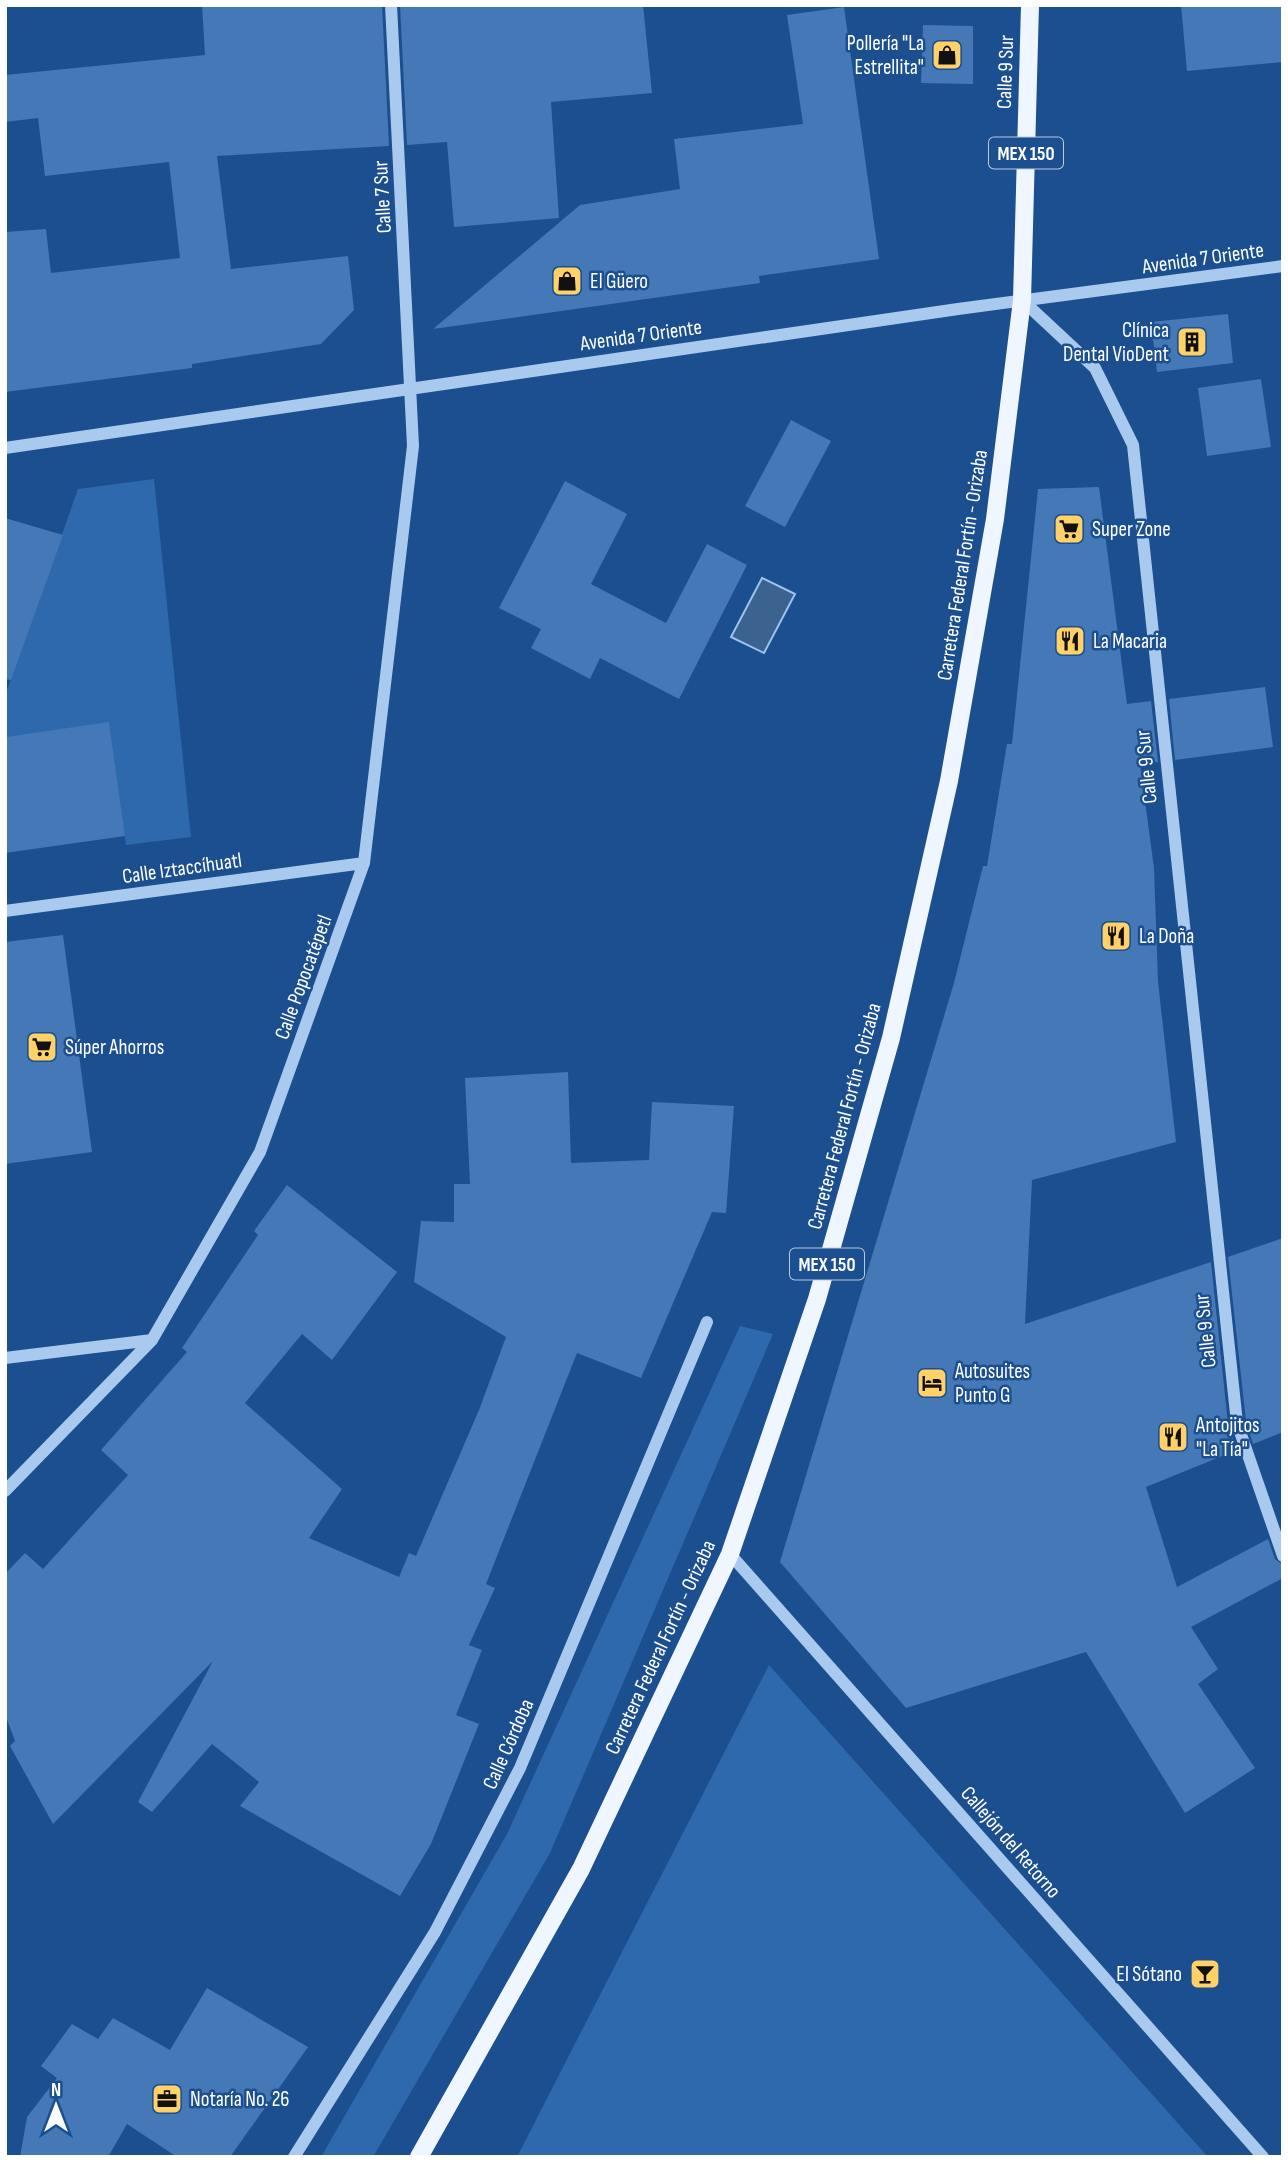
<svg xmlns="http://www.w3.org/2000/svg" width="1288" height="2162" viewBox="0 0 1288 2162" font-family="'Sofia Sans Condensed',sans-serif">
	<style>
		.green { fill: #2e69ad }
		.water { fill: #3c6290; stroke: #9cc4f0; stroke-width: 2 }
		.building { fill: #4478b7 }
		.lines { fill: none; stroke-linecap: round; stroke-linejoin: round }
		.minor { stroke: #a9c9ee; stroke-width: 12 }
		.major { stroke: #f0f6ff; stroke-width: 18 }
		.labels { text-anchor: middle; stroke-width: 5; stroke-linejoin: round; paint-order: stroke }
		.shield { fill: #1b4f8f; stroke: #bbcadd; stroke-width: 2 }
		.shield-label { font-size: 19px; font-weight: bold; fill: #fff }
		.poi-label { font-size: 21px; fill: #fff; stroke: #1b4f8f; text-anchor: start }
		.street-label { font-size: 21px; fill: #fff; stroke: #1b4f8f }
	</style>
	<rect width="100%" height="100%" fill="#1b4f8f"/>
	<!-- green -->
	<path class="green" d="M 154,479 L 191,837 L 126,845 L 109,723 L 5,737 L 5,696 L 78,489 Z
		M 740,1326 L 773,1334 L 550,1853 L 373,2157 L 321,2157 L 507,1834 Z
		M 769,1665 L 1208,2157 L 517,2157 Z"/>
	<!-- water -->
	<path class="water" d="M 762,578 L 795,594 L 764,653 L 731,637 Z"/>
	<!-- building -->
	<path class="building" d="M 202,5 L 382,5 L 389,146 L 217,156 L 231,269 L 348,256 L 354,310 L 321,344 L 192,364 L 192,368 L 5,392 L 5,232 L 46,229 L 51,273 L 180,258 L 169,162 L 45,176 L 38,118 L 5,122 L 5,75 L 205,55 Z
		M 400,5 L 643,5 L 652,93 L 551,102 L 559,218 L 454,227 L 447,142 L 407,145 Z
		M 1181,5 L 1283,5 L 1283,62 L 1187,71 Z
		M 844,7 L 879,259 L 759,276 L 760,283 L 433,329 L 580,205 L 680,189 L 674,139 L 803,124 L 787,15 Z
		M 923,25 L 973,26 L 973,84 L 921,83 Z
		M 1228,314 L 1233,363 L 1157,372 L 1151,322 Z
		M 1261,379 L 1271,447 L 1207,456 L 1198,388 Z
		M 791,420 L 831,441 L 785,527 L 745,506 Z
		M 565,481 L 627,514 L 591,584 L 666,623 L 707,544 L 747,565 L 679,699 L 600,658 L 590,679 L 531,648 L 541,629 L 499,608 Z
		M 1099,487 L 1127,704 L 1151,701 L 1158,762 L 1140,764 L 1154,868 L 1158,982 L 1176,1142 L 1032,1180 L 1025,1324 L 1211,1262 L 1228,1424 L 1237,1450 L 1146,1487 L 1177,1587 L 1268,1539 L 1275,1559 L 1283,1565 L 1283,1578 L 1191,1627 L 1218,1669 L 1198,1684 L 1255,1768 L 1185,1813 L 1086,1652 L 906,1708 L 780,1562 L 954,983 L 983,866 L 987,866 L 1007,744 L 1012,744 L 1038,489 Z
		M 5,518 L 63,535 L 11,680 L 5,679 Z
		M 1265,687 L 1273,747 L 1175,760 L 1169,699 Z
		M 109,722 L 125,836 L 5,853 L 5,737 Z
		M 63,935 L 92,1152 L 5,1164 L 5,942 Z
		M 568,1072 L 571,1163 L 649,1160 L 652,1102 L 734,1106 L 726,1213 L 712,1212 L 641,1378 L 577,1353 L 486,1584 L 495,1588 L 469,1645 L 482,1650 L 456,1715 L 479,1724 L 431,1844 L 400,1896 L 240,1806 L 259,1782 L 212,1744 L 152,1812 L 138,1802 L 213,1661 L 53,1824 L 10,1746 L 15,1741 L 5,1714 L 5,1574 L 25,1553 L 43,1569 L 128,1475 L 101,1450 L 187,1352 L 182,1348 L 258,1235 L 254,1231 L 287,1185 L 397,1272 L 332,1360 L 302,1334 L 245,1403 L 342,1489 L 309,1538 L 399,1577 L 409,1553 L 416,1556 L 479,1410 L 506,1337 L 414,1282 L 421,1221 L 454,1222 L 454,1184 L 470,1184 L 465,1078 Z
		M 1283,1238 L 1283,1432 L 1253,1444 L 1246,1421 L 1228,1257 Z
		M 207,1988 L 308,2047 L 230,2157 L 177,2157 L 127,2124 L 108,2157 L 20,2157 L 27,2117 L 57,2078 L 41,2066 L 72,2024 L 98,2039 L 113,2018 L 170,2050 Z"/>
	<g class="lines">
		<!-- minor -->
		<path class="minor" d="M 1022,300 L 1095,368 L 1133,445 L 1237,1423 L 1283,1556
			M 5,448 L 958,309 L 1283,266
			M 5,911 L 364,863
			M 5,1358 L 152,1340
			M 5,1491 L 152,1340 L 260,1152 L 364,863 L 413,446 L 391,5
			M 730,1554 L 1263,2157
			M 294,2157 L 435,1932 L 520,1768 L 707,1322"/>
		<!-- major -->
		<path class="major" d="M 419,2157 L 581,1869 L 730,1554 L 817,1299 L 891,1038 L 949,781 L 995,519 L 1022,300 L 1030,5"/>
	</g>
	<!-- icons -->
	<defs>
		<g id="shop-square" transform="scale(1.575)"><rect x="-9" y="-9" width="18" height="18" rx="4" fill="#ffd166" stroke="#1b4f8f"/><path d="M-5-2.5h2.3a2.7 3.5 0 0 1 5.4 0H5L5.5 6h-11ZM-1.5-2.5h3a1.5 2.3 0 0 0-3 0Z" fill="#111"/></g>
		<g id="building-square" transform="scale(1.575)"><rect x="-9" y="-9" width="18" height="18" rx="4" fill="#ffd166" stroke="#1b4f8f"/><path d="M-4-6H4V6H1V3H-1V6H-4ZM-2.5-4.3h1.7v1.8h-1.7ZM.8-4.3h1.7v1.8H.8ZM-2.5-1h1.7V.8h-1.7ZM.8-1h1.7V.8H.8Z" fill="#111"/></g>
		<g id="supermarket-square" transform="scale(1.575)"><rect x="-9" y="-9" width="18" height="18" rx="4" fill="#ffd166" stroke="#1b4f8f"/><path d="M-6-5.5h2.5l.6 2H6L4.5 2H-2.5L-4.4-4H-6ZM-1.5 3.2a1.3 1.3 0 1 0 .1 0ZM3 3.2a1.3 1.3 0 1 0 .1 0Z" fill="#111"/></g>
		<g id="restaurant-square" transform="scale(1.575)"><rect x="-9" y="-9" width="18" height="18" rx="4" fill="#ffd166" stroke="#1b4f8f"/><path d="M-5-6h1v4h1v-4h1v4h1v-4h1v5L-1.5 .5V6h-2V.5L-5-1ZM5-6V6H3V1.5H1.5Q1.5-4 5-6Z" fill="#111"/></g>
		<g id="hotel-square" transform="scale(1.575)"><rect x="-9" y="-9" width="18" height="18" rx="4" fill="#ffd166" stroke="#1b4f8f"/><path d="M-6-4.5h1.5V1H6V5H4.5V3h-9V5H-6ZM-4 0a1.8 1.8 0 1 1 3.6 0ZM.5 0V-2.5h3Q6-2.5 6 0Z" fill="#111"/></g>
		<g id="bar-square" transform="scale(1.575)"><rect x="-9" y="-9" width="18" height="18" rx="4" fill="#ffd166" stroke="#1b4f8f"/><path d="M-6-5H6L.8 .8V4.5H3.5V6h-7V4.5H-.8V.8Z" fill="#111"/></g>
		<g id="office-square" transform="scale(1.575)"><rect x="-9" y="-9" width="18" height="18" rx="4" fill="#ffd166" stroke="#1b4f8f"/><path d="M-6-3h4V-5.5h4V-3h4V5H-6ZM-1-4.5V-3h2v-1.5ZM-6 0V1H6V0Z" fill="#111"/></g>
	</defs>
	<g fill-rule="evenodd">
		<use href="#shop-square" x="947" y="55"/>
		<use href="#shop-square" x="567" y="281"/>
		<use href="#building-square" x="1192" y="342"/>
		<use href="#supermarket-square" x="1069" y="529"/>
		<use href="#restaurant-square" x="1070" y="641"/>
		<use href="#restaurant-square" x="1116" y="936"/>
		<use href="#supermarket-square" x="42" y="1047"/>
		<use href="#hotel-square" x="932" y="1383"/>
		<use href="#restaurant-square" x="1173" y="1437"/>
		<use href="#bar-square" x="1205" y="1974"/>
		<use href="#office-square" x="167" y="2099"/>
	</g>
	<g class="labels">
		<!-- shield labels -->
		<g class="shield">
			<rect x="989" y="137.5" width="74" height="31" rx="5"/>
			<rect x="790" y="1248.5" width="74" height="31" rx="5"/>
		</g>
		<g class="shield-label">
			<text x="1026" y="160">MEX 150</text>
			<text x="827" y="1271">MEX 150</text>
		</g>
		<!-- poi labels -->
		<g class="poi-label">
			<text x="924" y="50" text-anchor="end">Pollería "La<tspan x="924" dy="24">Estrellita"</tspan></text>
			<text x="590" y="288">El Güero</text>
			<text x="1169" y="337" text-anchor="end">Clínica<tspan x="1169" dy="24">Dental VioDent</tspan></text>
			<text x="1092" y="536">Super Zone</text>
			<text x="1093" y="648">La Macaria</text>
			<text x="1139" y="943">La Doña</text>
			<text x="65" y="1054">Súper Ahorros</text>
			<text x="955" y="1378">Autosuites<tspan x="955" dy="24">Punto G</tspan></text>
			<text x="1196" y="1432">Antojitos<tspan x="1196" dy="24">"La Tía"</tspan></text>
			<text x="1182" y="1981" text-anchor="end">El Sótano</text>
			<text x="190" y="2106">Notaría No. 26</text>
		</g>
		<!-- street labels -->
		<g class="street-label">
			<text transform="translate(1005 72) rotate(-88)" y="7">Calle 9 Sur</text>
			<text transform="translate(382 197) rotate(-93)" y="7">Calle 7 Sur</text>
			<text transform="translate(1203 258) rotate(-8)" y="7">Avenida 7 Oriente</text>
			<text transform="translate(641 335) rotate(-8)" y="7">Avenida 7 Oriente</text>
			<text transform="translate(962 565) rotate(-81)" y="7">Carretera Federal Fortín - Orizaba</text>
			<text transform="translate(1146 767) rotate(-96)" y="7">Calle 9 Sur</text>
			<text transform="translate(182 868) rotate(-8)" y="7">Calle Iztaccíhuatl</text>
			<text transform="translate(303 977) rotate(-70)" y="7">Calle Popocatépetl</text>
			<text transform="translate(844 1116) rotate(-75)" y="7">Carretera Federal Fortín - Orizaba</text>
			<text transform="translate(1205 1331) rotate(-96)" y="7">Calle 9 Sur</text>
			<text transform="translate(660 1647) rotate(-65)" y="7">Carretera Federal Fortín - Orizaba</text>
			<text transform="translate(508 1744) rotate(-66)" y="7">Calle Córdoba</text>
			<text transform="translate(1011 1842) rotate(49)" y="7">Callejón del Retorno</text>
		</g>
	</g>
	<!-- border -->
	<rect width="1288" height="2162" fill="none" stroke="#ffffff" stroke-width="14"/>
	<!-- north arrow -->
	<g transform="translate(56 2106)" stroke="#1b4f8f" stroke-width="5" paint-order="stroke">
	<path d="M0-5L12 26L0 18L-12 26Z" fill="#ffffff"/>
	<text y="-10" font-size="19" font-weight="bold" text-anchor="middle" fill="#ffffff">N</text>
	</g>
</svg>
